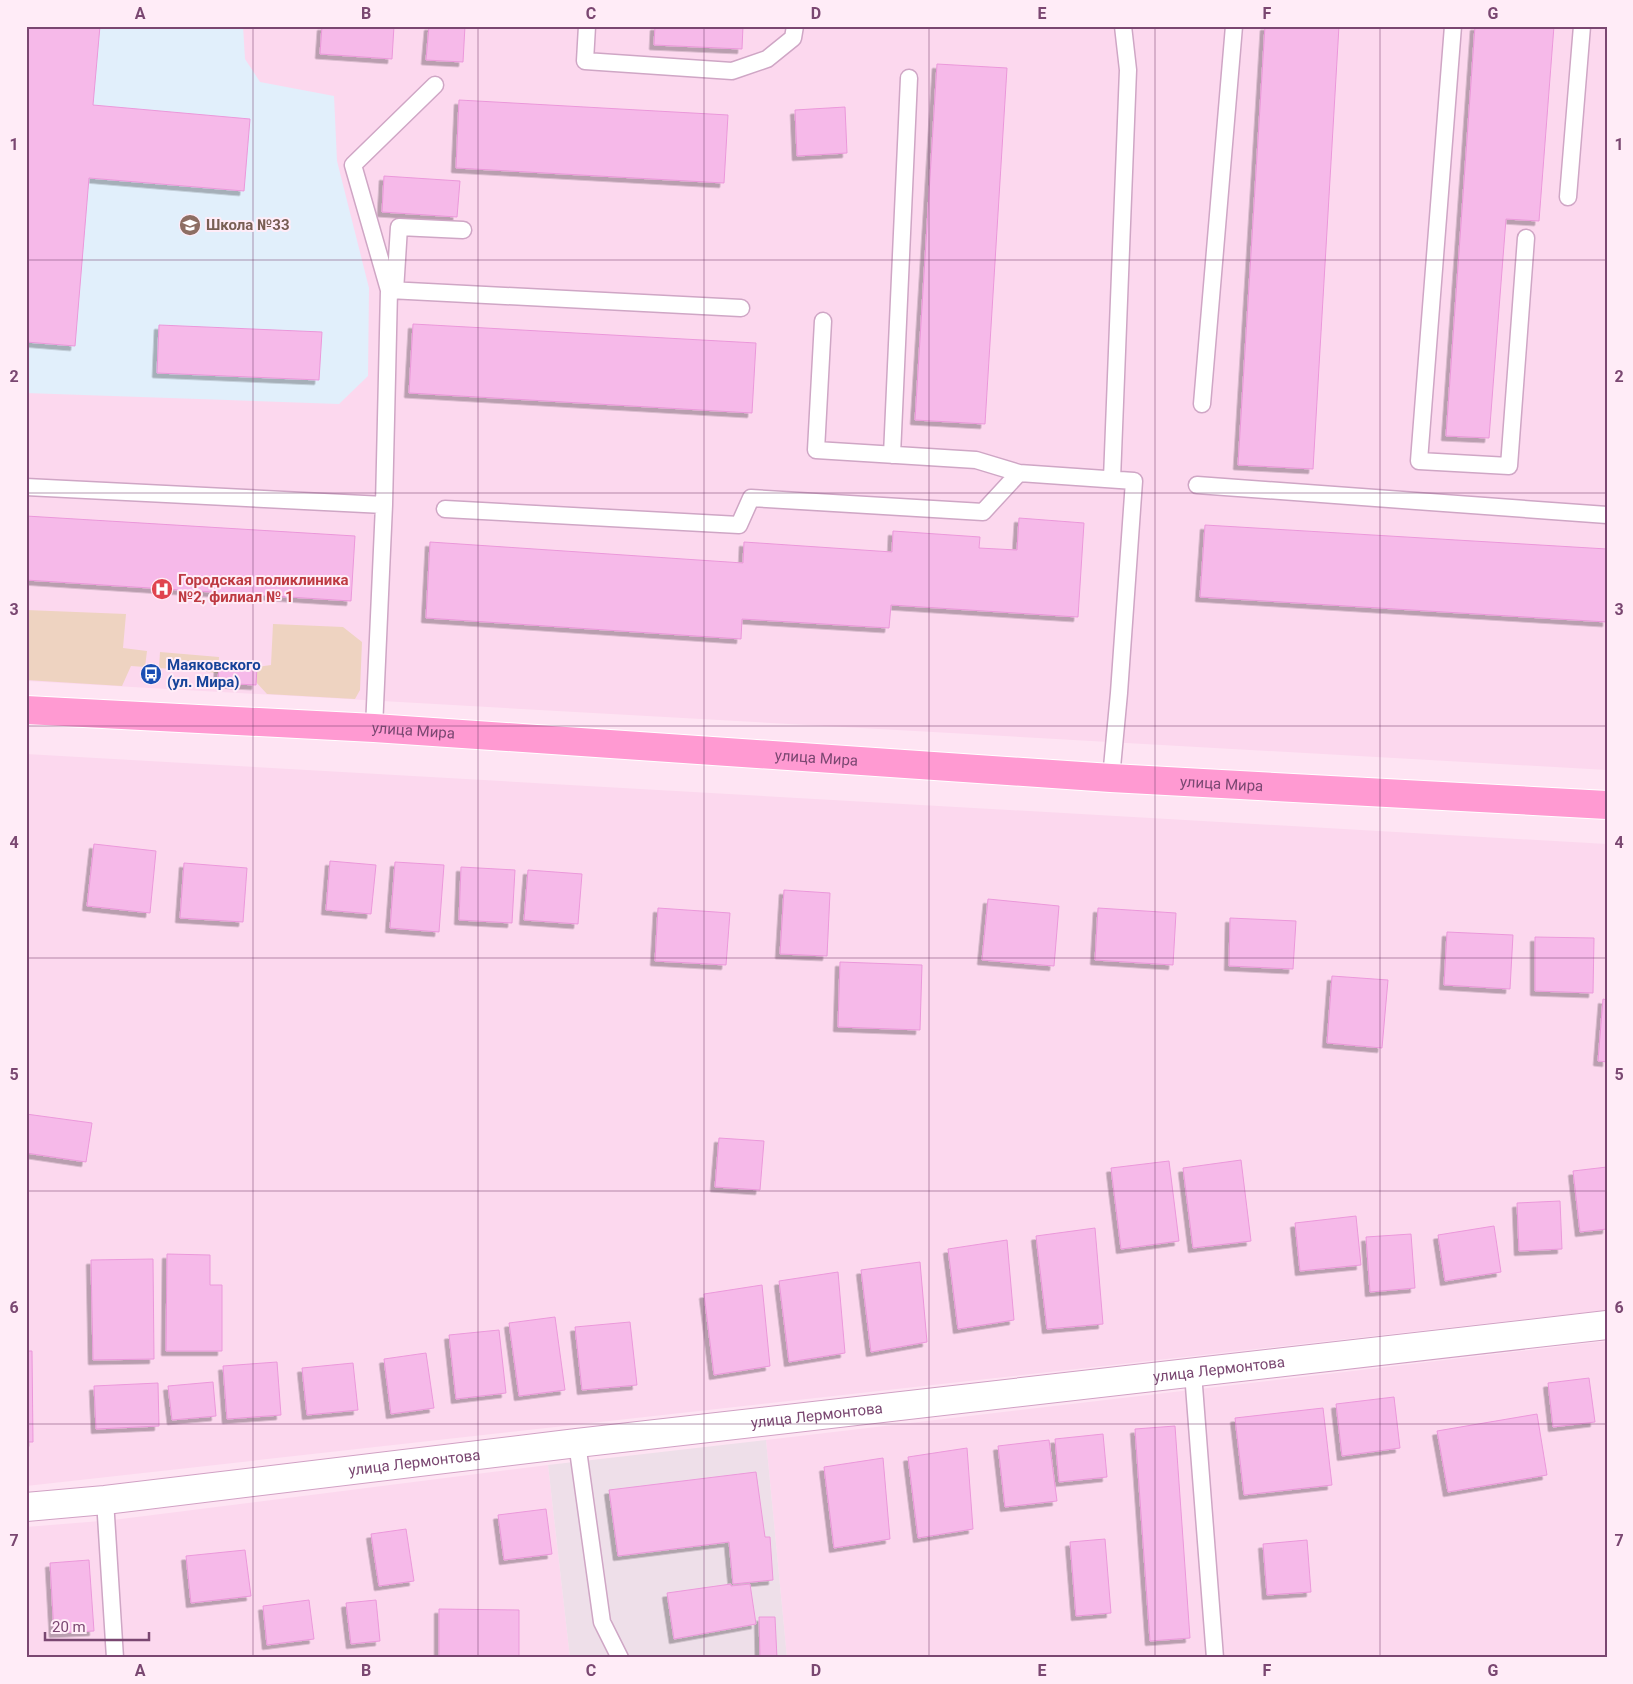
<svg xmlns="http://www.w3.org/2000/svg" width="1633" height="1684" viewBox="0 0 1633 1684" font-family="Roboto,sans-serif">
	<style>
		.residential { fill: #fcd8ee }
		.industrial { fill: #eedfe9 }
		.education { fill: #e1effb }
		.green { fill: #eed3c1 }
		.building { fill: #f6b9e9; stroke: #eb98da; filter: url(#shadow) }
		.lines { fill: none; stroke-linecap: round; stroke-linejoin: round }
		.lane-casing { stroke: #cfa6c5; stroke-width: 19 }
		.secondary-casing { stroke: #d1a1c4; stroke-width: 30 }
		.primary-casing { stroke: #fff; stroke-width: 30 }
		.lane { stroke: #fff; stroke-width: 16 }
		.secondary { stroke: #fff; stroke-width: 28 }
		.primary { stroke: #ff9ad2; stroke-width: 28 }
		.grid { fill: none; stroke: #7a4771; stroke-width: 1; stroke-opacity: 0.55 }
		.labels { text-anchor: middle; stroke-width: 4; stroke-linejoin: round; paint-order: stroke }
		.education-label { font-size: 15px; font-weight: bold; fill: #785e54; stroke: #ffecf7; text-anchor: start }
		.health-label { font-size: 15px; font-weight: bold; fill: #be3a42; stroke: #ffecf7; text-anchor: start }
		.transit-label { font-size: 15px; font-weight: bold; fill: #164399; stroke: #ffecf7; text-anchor: start }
		.street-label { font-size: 15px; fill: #7a4771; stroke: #ffecf7 }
		.neatline { fill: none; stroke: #7a4771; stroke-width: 2 }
		.grid-label { font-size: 16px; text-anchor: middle; font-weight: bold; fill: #7a4771 }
	</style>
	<defs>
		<filter id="shadow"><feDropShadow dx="-4.5" dy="4.5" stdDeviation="0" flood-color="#0004"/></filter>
	</defs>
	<rect width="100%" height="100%" fill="#fee4f3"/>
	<!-- residential -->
	<path class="residential" d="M 26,26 L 1607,26 L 1607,770 L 26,681 Z
		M 26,754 L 1607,844 L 1607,1310 L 26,1486 Z
		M 1607,1341 L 1607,1658 L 787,1658 L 766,1440 Z
		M 548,1465 L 570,1658 L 26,1658 L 26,1527 L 113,1520 Z"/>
	<!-- industrial -->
	<path class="industrial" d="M 766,1440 L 787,1658 L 570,1658 L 548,1465 Z"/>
	<!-- education -->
	<path class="education" d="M 26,26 L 243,26 L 245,59 L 260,82 L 334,96 L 337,161 L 369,288 L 368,376 L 339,404 L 26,393 Z"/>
	<!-- green -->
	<path class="green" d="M 26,610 L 126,614 L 123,648 L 147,651 L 145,667 L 131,666 L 122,686 L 26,680 Z
		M 273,624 L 343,627 L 362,642 L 360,690 L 355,699 L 267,694 L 256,682 L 257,667 L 271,665 Z
		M 160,652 L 219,657 L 218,673 L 159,668 Z"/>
	<!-- building -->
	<path class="building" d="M 27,26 L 100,26 L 93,105 L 250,119 L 244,191 L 89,178 L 75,346 L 26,342 Z
		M 322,26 L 394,26 L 392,59 L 320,54 Z
		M 429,26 L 465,26 L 463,62 L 426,60 Z
		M 655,26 L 743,26 L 742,49 L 654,45 Z
		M 1265,26 L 1339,26 L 1313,469 L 1238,465 Z
		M 1475,26 L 1554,26 L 1539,221 L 1506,219 L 1489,438 L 1446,436 Z
		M 937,64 L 1007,68 L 985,424 L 915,420 Z
		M 459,100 L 728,115 L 724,183 L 456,168 Z
		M 845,107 L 847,153 L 797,156 L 795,110 Z
		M 384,176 L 460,181 L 457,217 L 382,212 Z
		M 413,324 L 756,343 L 752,413 L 409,393 Z
		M 159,325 L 322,332 L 319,380 L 157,373 Z
		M 26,516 L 355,536 L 351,601 L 26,580 Z
		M 1019,518 L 1084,523 L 1078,617 L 891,605 L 889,628 L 742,619 L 741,639 L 426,618 L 430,542 L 743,563 L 744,542 L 892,552 L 893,531 L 980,537 L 979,548 L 1017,550 Z
		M 1205,525 L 1607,549 L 1607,622 L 1200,597 Z
		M 219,664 L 257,667 L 256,685 L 218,683 Z
		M 94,844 L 156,851 L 150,913 L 87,906 Z
		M 330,861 L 376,865 L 371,914 L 326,910 Z
		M 395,862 L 444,865 L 439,932 L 390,928 Z
		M 184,863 L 247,868 L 243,922 L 180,918 Z
		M 461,867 L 515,870 L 512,923 L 459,920 Z
		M 528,870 L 582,874 L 578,924 L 524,920 Z
		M 784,890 L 830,893 L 827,956 L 780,954 Z
		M 988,899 L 1059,906 L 1054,966 L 982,960 Z
		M 658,908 L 730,913 L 726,965 L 655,961 Z
		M 1098,908 L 1176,913 L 1173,965 L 1095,960 Z
		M 1230,918 L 1296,921 L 1293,969 L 1229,966 Z
		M 1447,932 L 1513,935 L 1510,989 L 1444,985 Z
		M 1535,937 L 1594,938 L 1593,993 L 1535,991 Z
		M 840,962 L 922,965 L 920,1030 L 838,1027 Z
		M 1332,976 L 1388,980 L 1382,1048 L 1327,1043 Z
		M 1603,999 L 1607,1000 L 1607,1062 L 1598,1061 Z
		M 26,1114 L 92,1123 L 86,1162 L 26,1153 Z
		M 719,1138 L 764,1141 L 760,1190 L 715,1187 Z
		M 1241,1160 L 1251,1241 L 1193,1248 L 1183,1168 Z
		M 1169,1161 L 1179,1241 L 1121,1249 L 1111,1168 Z
		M 1607,1167 L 1607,1229 L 1580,1232 L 1573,1171 Z
		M 1560,1201 L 1562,1249 L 1519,1251 L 1517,1203 Z
		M 1356,1216 L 1361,1265 L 1300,1271 L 1295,1223 Z
		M 1494,1226 L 1501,1272 L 1445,1281 L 1438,1235 Z
		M 1095,1228 L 1103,1324 L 1047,1329 L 1036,1236 Z
		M 1411,1234 L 1415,1288 L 1370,1292 L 1366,1237 Z
		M 1007,1240 L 1014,1320 L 958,1329 L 948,1249 Z
		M 167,1254 L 210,1255 L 210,1285 L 222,1285 L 222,1351 L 166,1351 Z
		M 153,1259 L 154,1359 L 93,1360 L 91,1260 Z
		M 920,1262 L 927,1342 L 871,1352 L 861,1270 Z
		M 838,1272 L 845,1353 L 789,1362 L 779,1281 Z
		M 762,1285 L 770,1366 L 714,1375 L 704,1294 Z
		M 555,1317 L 565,1390 L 519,1396 L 509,1323 Z
		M 630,1322 L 637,1385 L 582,1390 L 575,1327 Z
		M 499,1330 L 506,1393 L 456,1399 L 449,1335 Z
		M 26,1351 L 32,1351 L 33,1442 L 26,1442 Z
		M 426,1353 L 434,1408 L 391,1414 L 384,1359 Z
		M 277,1362 L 281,1415 L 227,1419 L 223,1366 Z
		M 353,1363 L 358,1410 L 307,1415 L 302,1368 Z
		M 1589,1378 L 1595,1422 L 1553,1427 L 1548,1383 Z
		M 213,1382 L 216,1416 L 172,1420 L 168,1386 Z
		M 158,1383 L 159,1426 L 96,1429 L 94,1386 Z
		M 1394,1397 L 1400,1448 L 1342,1456 L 1336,1404 Z
		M 1323,1408 L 1332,1485 L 1244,1495 L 1235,1418 Z
		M 1537,1414 L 1547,1475 L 1448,1492 L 1437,1431 Z
		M 1175,1426 L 1190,1638 L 1150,1641 L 1135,1429 Z
		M 1103,1434 L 1107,1477 L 1059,1482 L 1055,1439 Z
		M 1049,1440 L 1057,1501 L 1005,1507 L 998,1446 Z
		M 967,1448 L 973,1529 L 918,1538 L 908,1457 Z
		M 883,1458 L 890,1539 L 834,1548 L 824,1467 Z
		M 756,1472 L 765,1537 L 770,1537 L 773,1580 L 733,1584 L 729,1542 L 618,1556 L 609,1490 Z
		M 546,1509 L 552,1554 L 504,1560 L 498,1515 Z
		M 406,1529 L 414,1581 L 379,1586 L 371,1534 Z
		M 1105,1539 L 1111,1613 L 1076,1616 L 1070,1542 Z
		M 1307,1540 L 1311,1592 L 1267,1595 L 1263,1544 Z
		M 245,1550 L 251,1596 L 191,1603 L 186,1556 Z
		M 89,1560 L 94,1631 L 54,1633 L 50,1563 Z
		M 731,1584 L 731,1586 L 750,1584 L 756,1624 L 674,1639 L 667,1593 Z
		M 309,1600 L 314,1639 L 267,1645 L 263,1606 Z
		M 376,1600 L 380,1641 L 351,1644 L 346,1603 Z
		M 439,1609 L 519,1610 L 519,1658 L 439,1658 Z
		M 759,1617 L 775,1617 L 777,1658 L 760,1658 Z"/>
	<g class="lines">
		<!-- lane casing -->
		<g class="lane-casing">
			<path id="lane" d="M 587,26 L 585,61 L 732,71 L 767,59 L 793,38 L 795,26
				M 1453,26 L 1419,461 L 1509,466 L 1526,238
				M 1568,197 L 1582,26
				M 389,290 L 353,165 L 435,85
				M 395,291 L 399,227 L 463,230
				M 823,321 L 816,450 L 976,460 L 1019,473 L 1134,481 L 1119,693 L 1111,778
				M 1202,404 L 1234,26
				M 892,455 L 909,78
				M 1112,479 L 1128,70 L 1123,26
				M 1197,485 L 1607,515
				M 26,487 L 384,505
				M 445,509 L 739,525 L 751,498 L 983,512 L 1019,473
				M 374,728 L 384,505 L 389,290 L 741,308
				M 1193,1373 L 1215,1658
				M 577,1443 L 602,1622 L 620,1658
				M 105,1500 L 115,1658"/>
		</g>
		<!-- secondary casing -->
		<g class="secondary-casing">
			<g id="secondary">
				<path id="s1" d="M 26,1507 L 105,1500 L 577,1443 L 1607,1325"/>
			</g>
		</g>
		<!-- primary casing -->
		<g class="primary-casing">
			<g id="primary">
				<path id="s2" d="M 26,710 L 374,728 L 1111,778 L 1607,805"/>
			</g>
		</g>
		<!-- lane -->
		<use href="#lane" class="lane"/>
		<!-- secondary -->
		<use href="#secondary" class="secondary"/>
		<!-- primary -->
		<use href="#primary" class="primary"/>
	</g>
	<!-- grid -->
	<path class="grid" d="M 253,26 L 253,1658M 478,26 L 478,1658M 704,26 L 704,1658M 929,26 L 929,1658M 1155,26 L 1155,1658M 1380,26 L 1380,1658M 26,260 L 1607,260M 26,493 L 1607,493M 26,726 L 1607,726M 26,958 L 1607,958M 26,1191 L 1607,1191M 26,1424 L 1607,1424"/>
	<!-- icons -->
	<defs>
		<g id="school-disc" transform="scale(1.125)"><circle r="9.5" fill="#8d6e63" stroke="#ffecf7"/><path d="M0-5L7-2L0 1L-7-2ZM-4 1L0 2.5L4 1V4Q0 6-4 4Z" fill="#fff"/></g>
		<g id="hospital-disc" transform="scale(1.125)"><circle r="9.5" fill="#e0444e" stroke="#ffecf7"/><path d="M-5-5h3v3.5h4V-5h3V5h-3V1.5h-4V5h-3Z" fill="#fff"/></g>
		<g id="bus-disc" transform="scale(1.125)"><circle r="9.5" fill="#1a4fb4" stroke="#ffecf7"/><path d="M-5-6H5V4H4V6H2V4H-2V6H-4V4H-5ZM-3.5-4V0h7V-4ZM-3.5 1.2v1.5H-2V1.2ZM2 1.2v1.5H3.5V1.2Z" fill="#fff"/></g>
	</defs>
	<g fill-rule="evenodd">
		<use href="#school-disc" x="190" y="225"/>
		<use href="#hospital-disc" x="162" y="589"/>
		<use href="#bus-disc" x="151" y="674"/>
	</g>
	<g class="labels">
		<!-- education labels -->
		<g class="education-label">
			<text x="206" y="230">Школа №33</text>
		</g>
		<!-- health labels -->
		<g class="health-label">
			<text x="178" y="585">Городская поликлиника<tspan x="178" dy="17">№2, филиал № 1</tspan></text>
		</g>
		<!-- transit labels -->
		<g class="transit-label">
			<text x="167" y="670">Маяковского<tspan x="167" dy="17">(ул. Мира)</tspan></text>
		</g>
		<!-- street labels -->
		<g class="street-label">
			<text dy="5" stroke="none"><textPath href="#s2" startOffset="388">улица Мира</textPath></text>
			<text dy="5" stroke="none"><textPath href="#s2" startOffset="792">улица Мира</textPath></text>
			<text dy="5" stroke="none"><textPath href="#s2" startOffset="1198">улица Мира</textPath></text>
			<text dy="5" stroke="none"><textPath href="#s1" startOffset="1201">улица Лермонтова</textPath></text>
			<text dy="5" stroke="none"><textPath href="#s1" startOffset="796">улица Лермонтова</textPath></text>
			<text dy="5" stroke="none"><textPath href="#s1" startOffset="391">улица Лермонтова</textPath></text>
		</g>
	</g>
	<!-- border -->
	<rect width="1633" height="1684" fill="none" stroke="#ffecf7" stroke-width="55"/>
	<!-- scale -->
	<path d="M45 1632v8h104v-8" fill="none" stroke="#7a4771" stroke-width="2.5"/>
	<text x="52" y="1632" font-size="15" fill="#7a4771" stroke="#ffecf7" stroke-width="4" paint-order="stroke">20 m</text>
	<rect x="28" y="28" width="1578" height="1628" class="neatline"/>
	<g class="grid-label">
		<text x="140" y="19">A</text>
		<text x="366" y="19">B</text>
		<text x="591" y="19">C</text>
		<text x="816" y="19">D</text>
		<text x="1042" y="19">E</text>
		<text x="1267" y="19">F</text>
		<text x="1493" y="19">G</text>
		<text x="14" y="150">1</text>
		<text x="1619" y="150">1</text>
		<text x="14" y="382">2</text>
		<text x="1619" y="382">2</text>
		<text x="14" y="615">3</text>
		<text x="1619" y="615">3</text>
		<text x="14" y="848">4</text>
		<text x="1619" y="848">4</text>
		<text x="14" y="1080">5</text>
		<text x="1619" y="1080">5</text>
		<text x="14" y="1313">6</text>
		<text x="1619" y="1313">6</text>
		<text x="14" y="1546">7</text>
		<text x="1619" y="1546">7</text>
		<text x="140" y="1676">A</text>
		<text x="366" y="1676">B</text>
		<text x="591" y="1676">C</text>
		<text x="816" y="1676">D</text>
		<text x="1042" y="1676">E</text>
		<text x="1267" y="1676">F</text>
		<text x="1493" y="1676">G</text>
	</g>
</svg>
